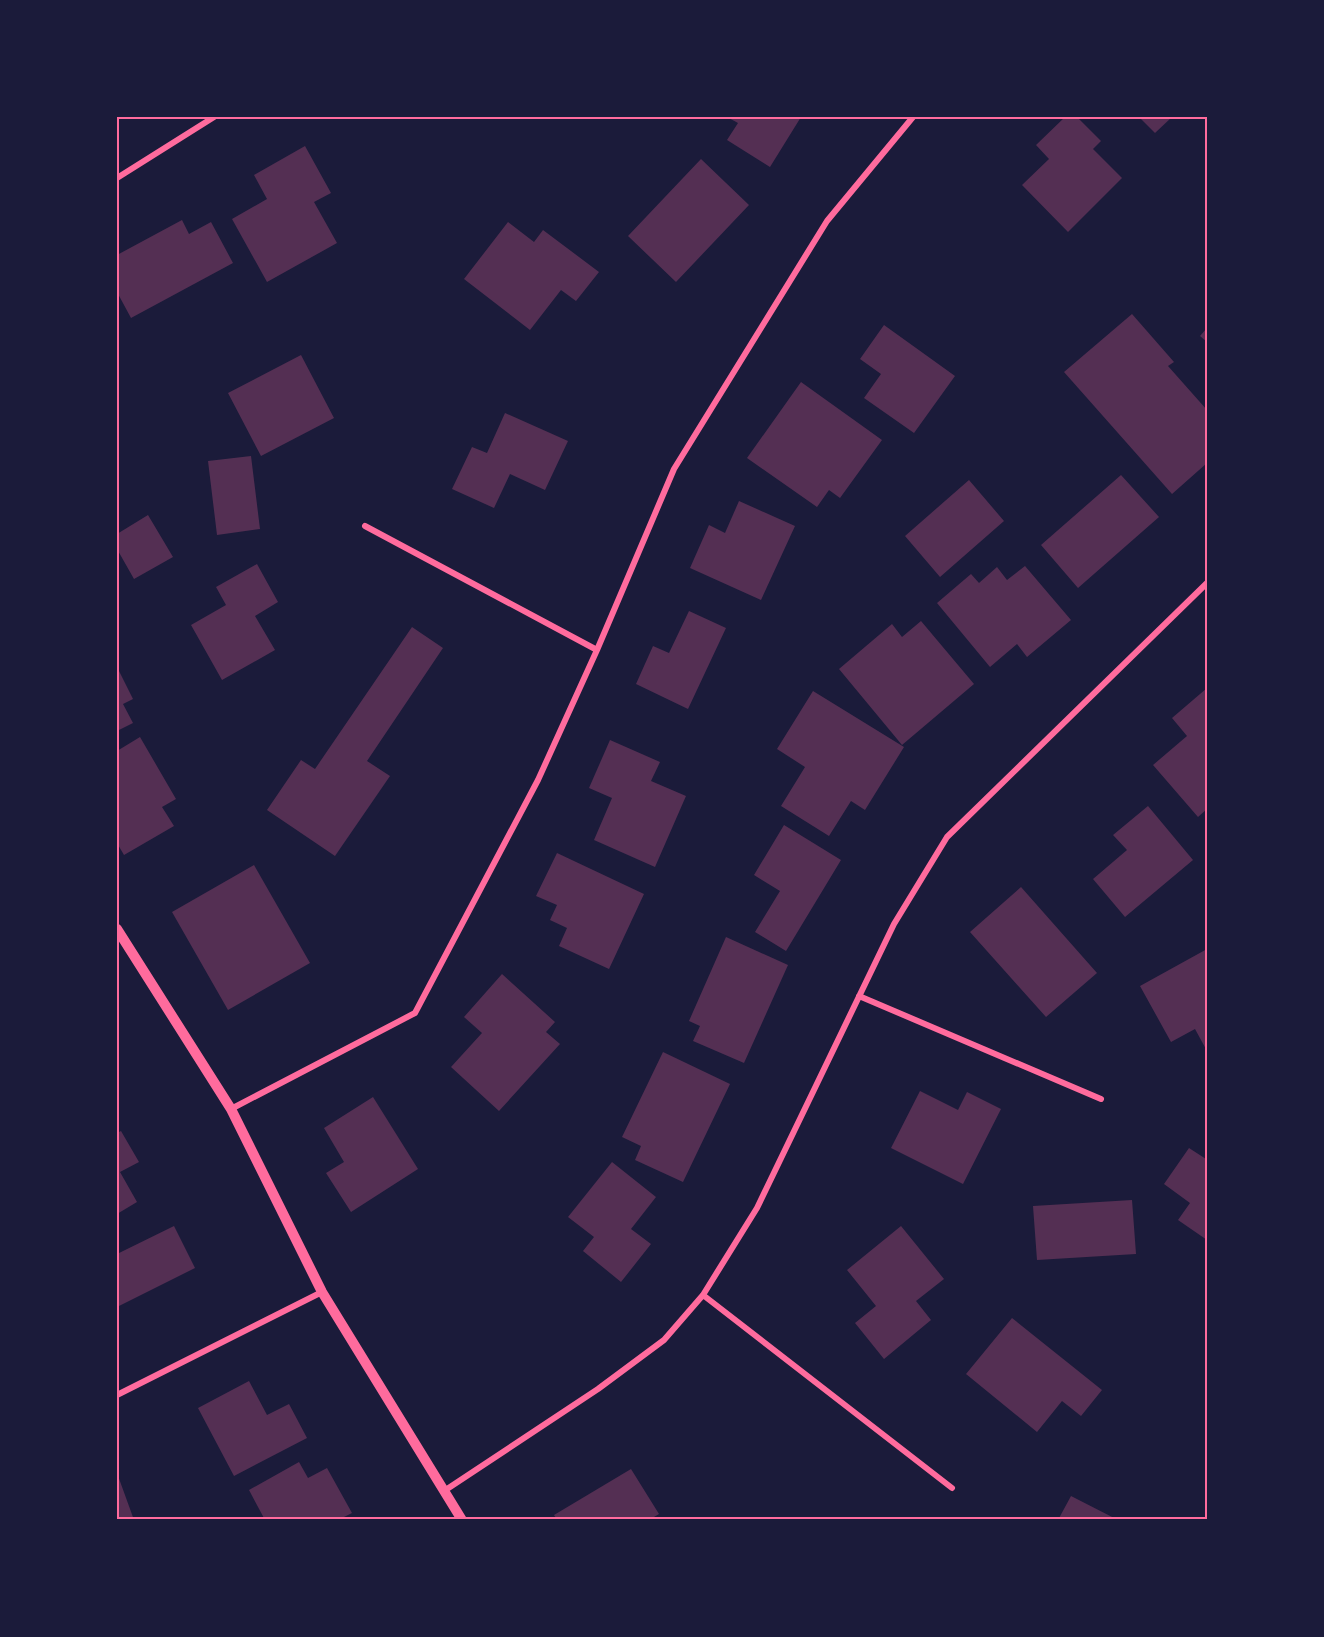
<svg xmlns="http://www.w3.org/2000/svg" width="1324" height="1637" viewBox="0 0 1324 1637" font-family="Helvetica,sans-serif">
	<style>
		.building { fill: #542f53 }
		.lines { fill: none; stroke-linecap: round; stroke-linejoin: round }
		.minor { stroke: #ff6b9d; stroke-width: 6 }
		.tertiary { stroke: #ff6b9d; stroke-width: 10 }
		.neatline { fill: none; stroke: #ff6b9d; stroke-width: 2 }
	</style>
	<rect width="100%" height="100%" fill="#1b1b3a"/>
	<!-- building -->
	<path class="building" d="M 727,117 L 801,117 L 770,167 L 727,140 L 738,123 Z
		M 1065,117 L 1077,117 L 1101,141 L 1093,149 L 1122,178 L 1068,232 L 1022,185 L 1049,159 L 1036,145 Z
		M 1139,117 L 1172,117 L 1155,133 Z
		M 305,146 L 331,193 L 314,202 L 337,243 L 267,282 L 232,219 L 267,199 L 254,175 Z
		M 701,159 L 749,205 L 676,282 L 628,236 Z
		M 182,220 L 189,234 L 211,222 L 233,263 L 131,318 L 117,292 L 117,255 Z
		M 508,222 L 534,242 L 543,230 L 599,272 L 576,301 L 561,290 L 530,330 L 464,279 Z
		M 1132,314 L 1174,362 L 1168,366 L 1207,410 L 1207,463 L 1172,494 L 1064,372 Z
		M 884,325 L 955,376 L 914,433 L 864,398 L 881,374 L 860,359 Z
		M 1207,328 L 1207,342 L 1200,336 Z
		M 301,355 L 334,418 L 261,456 L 228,393 Z
		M 801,382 L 882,440 L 840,498 L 829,490 L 817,507 L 747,458 Z
		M 505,413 L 568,441 L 545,490 L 510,474 L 494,508 L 452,489 L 472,447 L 487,453 Z
		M 251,456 L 260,529 L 217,535 L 208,461 Z
		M 1121,475 L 1159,517 L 1078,588 L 1041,545 Z
		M 969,480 L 1004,521 L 940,577 L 905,536 Z
		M 739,501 L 795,526 L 761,600 L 690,568 L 709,525 L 725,533 Z
		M 148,515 L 173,557 L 134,579 L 117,549 L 117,534 Z
		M 257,564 L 278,602 L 255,616 L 275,650 L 222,680 L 191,625 L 226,605 L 216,587 Z
		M 1025,566 L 1071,620 L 1027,657 L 1017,644 L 990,667 L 937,603 L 971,574 L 979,583 L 997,567 L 1007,580 Z
		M 689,611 L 726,628 L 688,709 L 636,684 L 653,646 L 669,653 Z
		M 921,621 L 974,684 L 902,745 L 839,669 L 892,624 L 902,637 Z
		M 412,627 L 443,648 L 367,761 L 390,776 L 335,856 L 267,810 L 301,760 L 315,769 Z
		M 117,667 L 133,699 L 123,704 L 133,723 L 117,731 Z
		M 1207,688 L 1207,809 L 1198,817 L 1153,765 L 1187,736 L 1172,718 Z
		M 813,691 L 904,747 L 865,810 L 851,801 L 829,836 L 781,806 L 805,767 L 777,749 Z
		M 140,737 L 176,799 L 162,807 L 174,826 L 124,855 L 117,843 L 117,751 Z
		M 610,740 L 660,762 L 651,781 L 686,796 L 655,867 L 594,840 L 612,798 L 589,788 Z
		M 1148,806 L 1193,860 L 1125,917 L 1093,879 L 1127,850 L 1113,835 Z
		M 784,825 L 841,860 L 786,951 L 755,932 L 780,891 L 754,875 Z
		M 557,853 L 644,894 L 609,969 L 559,946 L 567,928 L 550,920 L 557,905 L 536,896 Z
		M 254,865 L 310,963 L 228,1010 L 172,912 Z
		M 1021,887 L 1097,973 L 1046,1017 L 970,932 Z
		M 726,937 L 788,965 L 744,1063 L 693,1041 L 700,1026 L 689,1021 Z
		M 1207,949 L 1207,1051 L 1195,1029 L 1171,1042 L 1140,986 Z
		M 502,974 L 555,1022 L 546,1032 L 560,1044 L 499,1111 L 451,1067 L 482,1033 L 464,1017 Z
		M 663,1052 L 730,1084 L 683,1182 L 635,1160 L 641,1146 L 622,1137 Z
		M 920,1091 L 958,1110 L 967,1092 L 1001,1109 L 963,1184 L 891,1148 Z
		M 373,1097 L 418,1169 L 351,1212 L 326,1173 L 344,1162 L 324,1128 Z
		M 121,1131 L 139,1162 L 120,1172 L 137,1202 L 117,1214 L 117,1133 Z
		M 1189,1148 L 1206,1159 L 1207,1157 L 1207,1240 L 1178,1220 L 1190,1203 L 1164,1184 Z
		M 612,1162 L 656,1197 L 631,1229 L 651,1244 L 621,1282 L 583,1251 L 594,1237 L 568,1217 Z
		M 1132,1200 L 1136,1254 L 1037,1260 L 1033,1206 Z
		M 174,1226 L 195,1268 L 117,1307 L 117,1254 Z
		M 901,1226 L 944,1279 L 916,1301 L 931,1320 L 884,1359 L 855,1323 L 876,1306 L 847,1270 Z
		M 1012,1318 L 1102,1390 L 1081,1416 L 1062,1401 L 1037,1432 L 966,1374 Z
		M 249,1381 L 267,1415 L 289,1404 L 307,1438 L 234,1476 L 198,1408 Z
		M 299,1462 L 308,1478 L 327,1468 L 352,1513 L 338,1520 L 265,1520 L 249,1490 Z
		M 631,1469 L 659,1514 L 649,1520 L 557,1520 L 554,1515 Z
		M 117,1473 L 134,1520 L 117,1520 Z
		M 1071,1496 L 1118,1520 L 1058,1520 Z"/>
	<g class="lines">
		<!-- minor -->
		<path class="minor" d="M 117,178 L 214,117
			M 365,526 L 597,650
			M 859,996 L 1101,1099
			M 231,1109 L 415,1013 L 538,780 L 597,650 L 674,469 L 827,221 L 913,117
			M 703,1295 L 952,1488
			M 117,1395 L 322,1292
			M 444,1491 L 598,1389 L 664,1340 L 703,1295 L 757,1208 L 894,924 L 947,837 L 1207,583"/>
		<!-- tertiary -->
		<path class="tertiary" d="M 117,929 L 231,1109 L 322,1292 L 462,1520"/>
	</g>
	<!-- border -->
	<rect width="1324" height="1637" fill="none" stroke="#1b1b3a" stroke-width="237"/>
	<rect x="118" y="118" width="1088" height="1400" class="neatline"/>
</svg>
